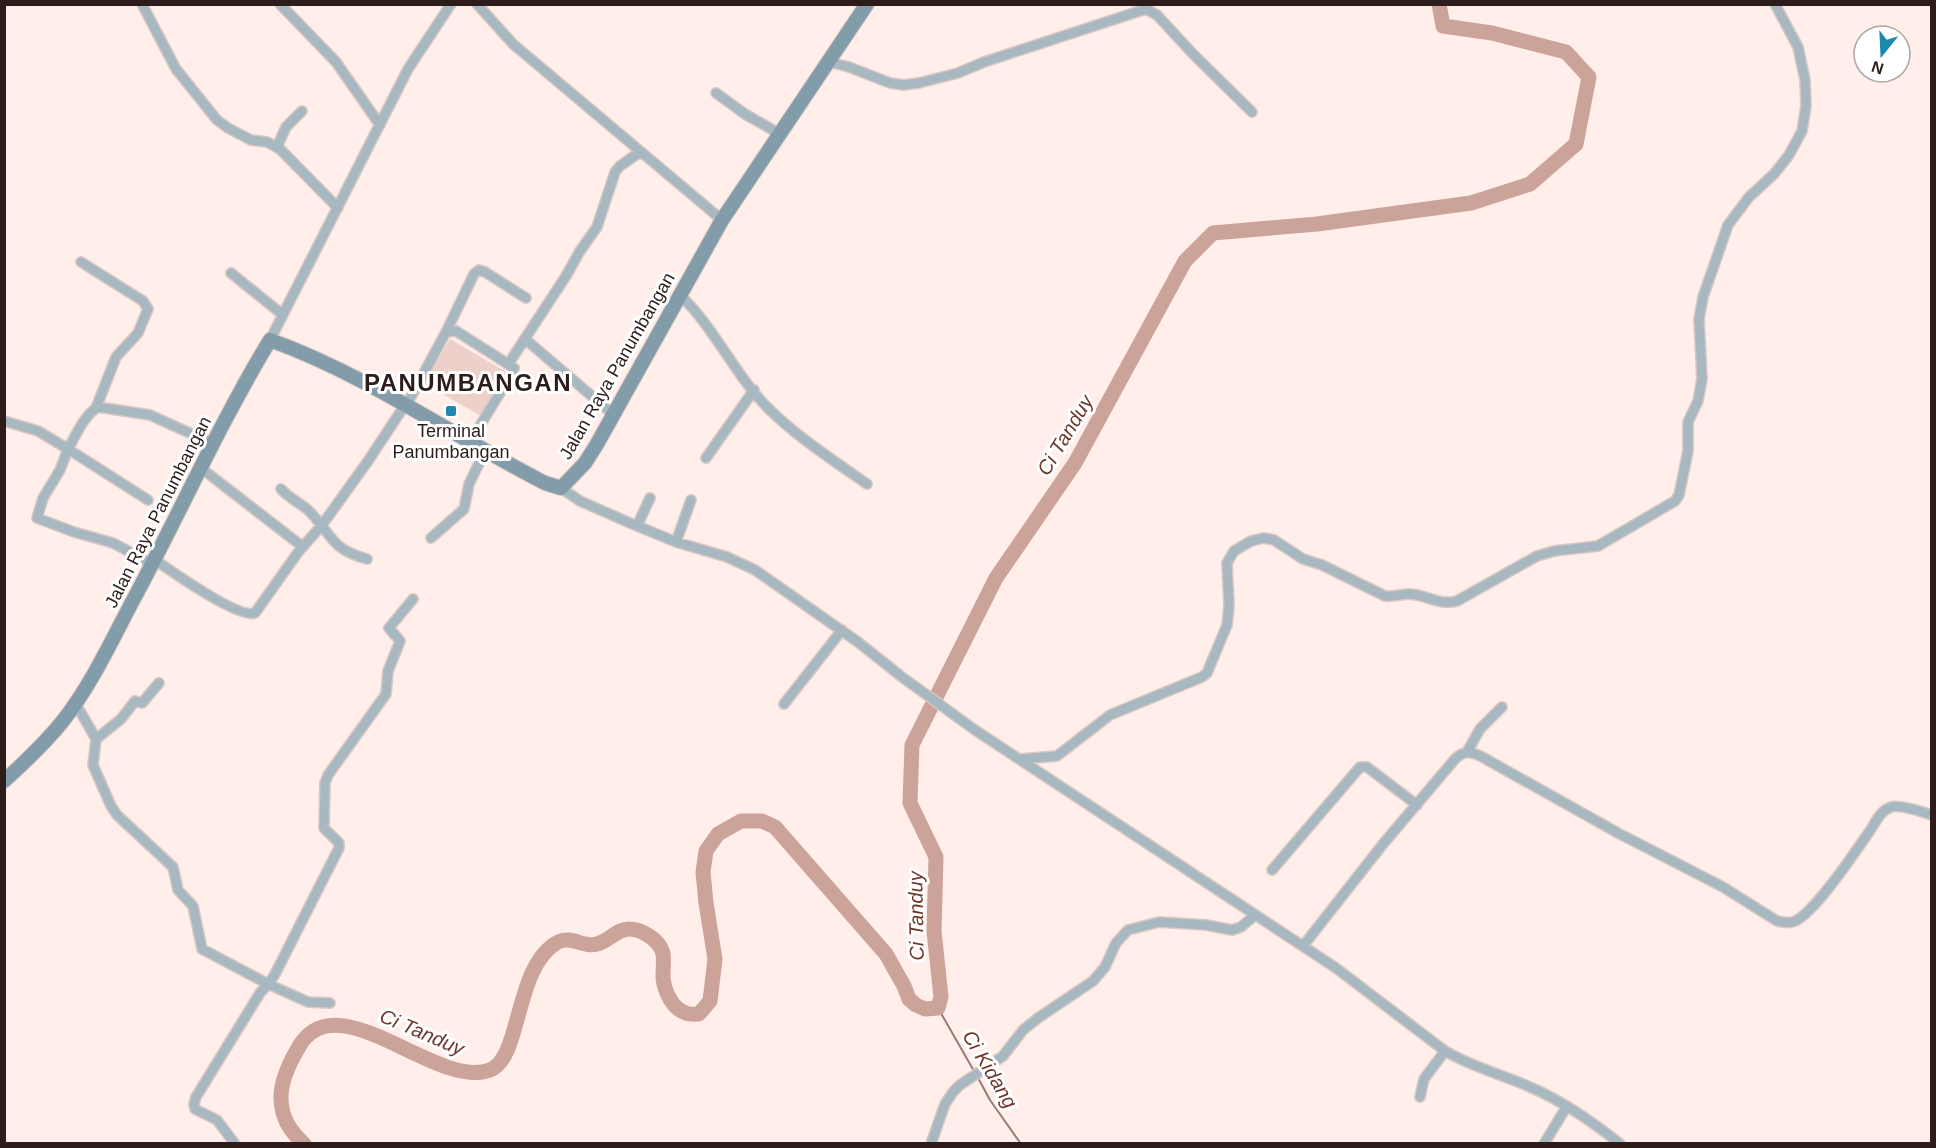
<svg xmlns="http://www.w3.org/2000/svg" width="1936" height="1148" viewBox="0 0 1936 1148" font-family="Helvetica,sans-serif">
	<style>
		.green { fill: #ecd0c9 }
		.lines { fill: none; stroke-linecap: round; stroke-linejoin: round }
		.stream { stroke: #9c7b73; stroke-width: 2 }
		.river { stroke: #cca399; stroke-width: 15 }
		.minor-casing { stroke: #d9c8c4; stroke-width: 12 }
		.secondary-casing { stroke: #d9c8c4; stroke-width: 16 }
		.minor { stroke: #a7b8c1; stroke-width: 9 }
		.secondary { stroke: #829ca9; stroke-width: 14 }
		.poi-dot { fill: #1d88af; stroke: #fff; stroke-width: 2 }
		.labels { text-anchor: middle; stroke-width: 6; stroke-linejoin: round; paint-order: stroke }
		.street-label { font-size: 18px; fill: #2c1d1a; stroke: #fff }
		.poi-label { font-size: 18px; fill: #2c1d1a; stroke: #fff }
		.water-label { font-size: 20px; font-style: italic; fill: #6e372a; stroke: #fff }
		.district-label { font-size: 24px; font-weight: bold; letter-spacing: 1.5px; fill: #2c1d1a; stroke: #fff }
	</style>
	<rect width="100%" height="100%" fill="#ffeee9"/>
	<!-- green -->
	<path class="green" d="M 450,339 L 506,372 L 481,416 L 425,384 L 425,381 Z"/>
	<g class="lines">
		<!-- stream -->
		<path class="stream" d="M 938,1008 L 974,1071
			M 977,1076 L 990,1100 L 1021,1144"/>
		<!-- river -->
		<path class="river" d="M 304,1144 C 289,1130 281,1117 281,1097 C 281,1081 289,1064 297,1050 C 335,977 436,1091 490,1070 C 522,1058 514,966 558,942 C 571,935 584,948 597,944 C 609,941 617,929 629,929 C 635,929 641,931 646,934 C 653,938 661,945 663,954 C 664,961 663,969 663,977 C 664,990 672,1009 686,1013 C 689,1015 696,1014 699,1014 L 710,1001 L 715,959 L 706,903 L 703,872 L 706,851 L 718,834 L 741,821 L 762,821 L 775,827 L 886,954 L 904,986 L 909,999 L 916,1005 L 925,1009 L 938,1008 L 941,997 L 934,931 L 936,857 L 910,803 L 912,745 L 996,578 L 1075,463 L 1185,261 L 1213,233 L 1317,224 L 1471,203 L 1530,184 L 1576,144 L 1589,77 L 1566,52 L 1492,33 L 1443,26 L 1439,4"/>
		<!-- minor casing -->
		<g class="minor-casing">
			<path id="minor" d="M 142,4 L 176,69 L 217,120 L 228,128 L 251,140 L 267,142 L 280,149 L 338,208
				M 280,4 L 336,62 L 380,125
				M 477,4 L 513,44 L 722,220
				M 829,62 L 849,67 L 890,83 L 903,85 L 919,83 L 958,73 L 984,62 L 1146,9 L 1157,15 L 1193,54 L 1252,112
				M 716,93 L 745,114 L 780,134
				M 277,147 L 286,127 L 302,111
				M 81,262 L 143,301 L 148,309 L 138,333 L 116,357 L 96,408
				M 231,273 L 283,315
				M 680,295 C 715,328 734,374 768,408 C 797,437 833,460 867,484
				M 446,332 L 474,274 L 479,270 L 485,272 L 526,298
				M 525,339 L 614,415
				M 270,340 L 408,69 L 451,4
				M 509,363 L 566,276 L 580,251 L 597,227 L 615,172 L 620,166 L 640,152
				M 4,421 L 38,431 L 68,449 C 76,435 85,414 98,407 L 150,415 L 214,444
				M 706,458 L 754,390
				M 201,468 L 303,547
				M 561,488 L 580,501 L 630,523 L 676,542 L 727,557 L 755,570 L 858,642 L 902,677 L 975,730 L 1336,968 L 1445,1051 C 1472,1067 1501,1074 1530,1087 C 1562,1101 1593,1122 1620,1144
				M 281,489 C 288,497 298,502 307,509 C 332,533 329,549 367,559
				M 148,500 L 68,449 L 60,470 L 43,498 L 37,518 L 74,532 L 113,543 L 152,564
				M 637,526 L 650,498
				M 431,538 L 464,509 L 469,484 L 485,451
				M 676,542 L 691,500
				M 155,560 C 171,571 239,619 255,613 L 299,551 L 322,525 L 368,461 L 401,411 L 406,406 L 446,332 L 456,331 L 514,368 L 512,373 L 470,442
				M 784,704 L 842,630
				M 74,705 L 80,711 L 96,739 L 121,719 L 135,701 L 142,703 L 159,683
				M 96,739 L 93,765 L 111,806 L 117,815 L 173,867 L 178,890 L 193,906 L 202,949 L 268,984 L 260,993 L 196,1097 L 194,1104 L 195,1109 L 217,1120 L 235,1144
				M 1467,752 L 1480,729 L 1502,707
				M 1020,759 L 1057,756 L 1110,715 L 1202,677 L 1207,673 L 1227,625 L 1229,606 L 1227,563 L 1234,551 L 1251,541 L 1264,538 L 1274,540 L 1303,559 L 1322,565 L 1385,596 C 1394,597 1401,594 1410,594 C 1427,595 1440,606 1457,601 L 1537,556 L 1554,551 L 1598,546 L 1675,501 L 1679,495 L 1688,451 L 1688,422 L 1698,401 L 1702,379 L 1699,319 L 1703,297 L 1711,274 L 1728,225 L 1749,197 L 1774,174 L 1789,155 L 1802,131 L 1806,106 L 1805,80 L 1798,47 L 1775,4
				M 1272,870 L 1360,767 L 1367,767 L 1417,805
				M 1303,946 L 1383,844 L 1455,759 C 1465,749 1473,752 1484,758 L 1618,833 L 1723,887 L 1777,921 C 1783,922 1789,924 1795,921 C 1815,912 1853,855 1867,835 C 1874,826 1879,811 1891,807 C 1899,804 1923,812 1932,815
				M 330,1003 L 308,1002 L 268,984 L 274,976 L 339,848 L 339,843 L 324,828 L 325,783 L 328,775 L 386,694 L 388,671 L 400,641 L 389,628 L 413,599
				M 1420,1097 L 1424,1079 L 1445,1051
				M 931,1144 L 945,1104 L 953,1092 L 960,1085 L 1003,1056 L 1023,1030 L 1038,1018 L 1093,981 L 1105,967 L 1116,943 L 1128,930 L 1159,922 L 1206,925 L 1232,930 L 1241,927 L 1255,915
				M 1544,1144 L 1567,1106"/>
		</g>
		<!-- secondary casing -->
		<g class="secondary-casing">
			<path id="secondary" d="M 4,781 C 25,762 45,743 62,722 C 93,683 114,635 138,591 C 182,508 221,421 270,340 C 367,375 453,436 545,483 L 561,488 L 585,463 L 597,444 L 722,220 L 867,4"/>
		</g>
		<!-- minor -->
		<use href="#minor" class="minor"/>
		<!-- secondary -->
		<use href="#secondary" class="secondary"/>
	</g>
	<!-- markers -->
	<rect class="poi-dot" x="445" y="405" width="12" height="12" rx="3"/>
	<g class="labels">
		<!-- street labels -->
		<g class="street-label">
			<text transform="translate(617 366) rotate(-60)" y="6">Jalan Raya Panumbangan</text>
			<text transform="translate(158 512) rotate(-63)" y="6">Jalan Raya Panumbangan</text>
		</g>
		<!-- poi labels -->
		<g class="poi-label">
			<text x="451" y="437">Terminal<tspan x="451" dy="21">Panumbangan</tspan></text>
		</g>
		<!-- water labels -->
		<g class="water-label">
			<text transform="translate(1065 435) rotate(-59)" y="7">Ci Tanduy</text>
			<text transform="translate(916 916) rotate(-91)" y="7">Ci Tanduy</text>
			<text transform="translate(422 1032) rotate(23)" y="7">Ci Tanduy</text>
			<text transform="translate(990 1069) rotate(59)" y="7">Ci Kidang</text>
		</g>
		<!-- district labels -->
		<g class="district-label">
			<text x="468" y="391">PANUMBANGAN</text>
		</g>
	</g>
	<!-- border -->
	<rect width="1936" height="1148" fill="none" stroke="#2c1d1a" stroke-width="12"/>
	<!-- north arrow -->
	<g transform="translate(1882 54) rotate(198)"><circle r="28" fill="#ffffff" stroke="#aba5a3" stroke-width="1.5"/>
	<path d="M0-4.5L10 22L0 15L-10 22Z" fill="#1d88af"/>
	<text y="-9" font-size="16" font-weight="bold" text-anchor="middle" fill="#2c1d1a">N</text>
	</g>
</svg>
